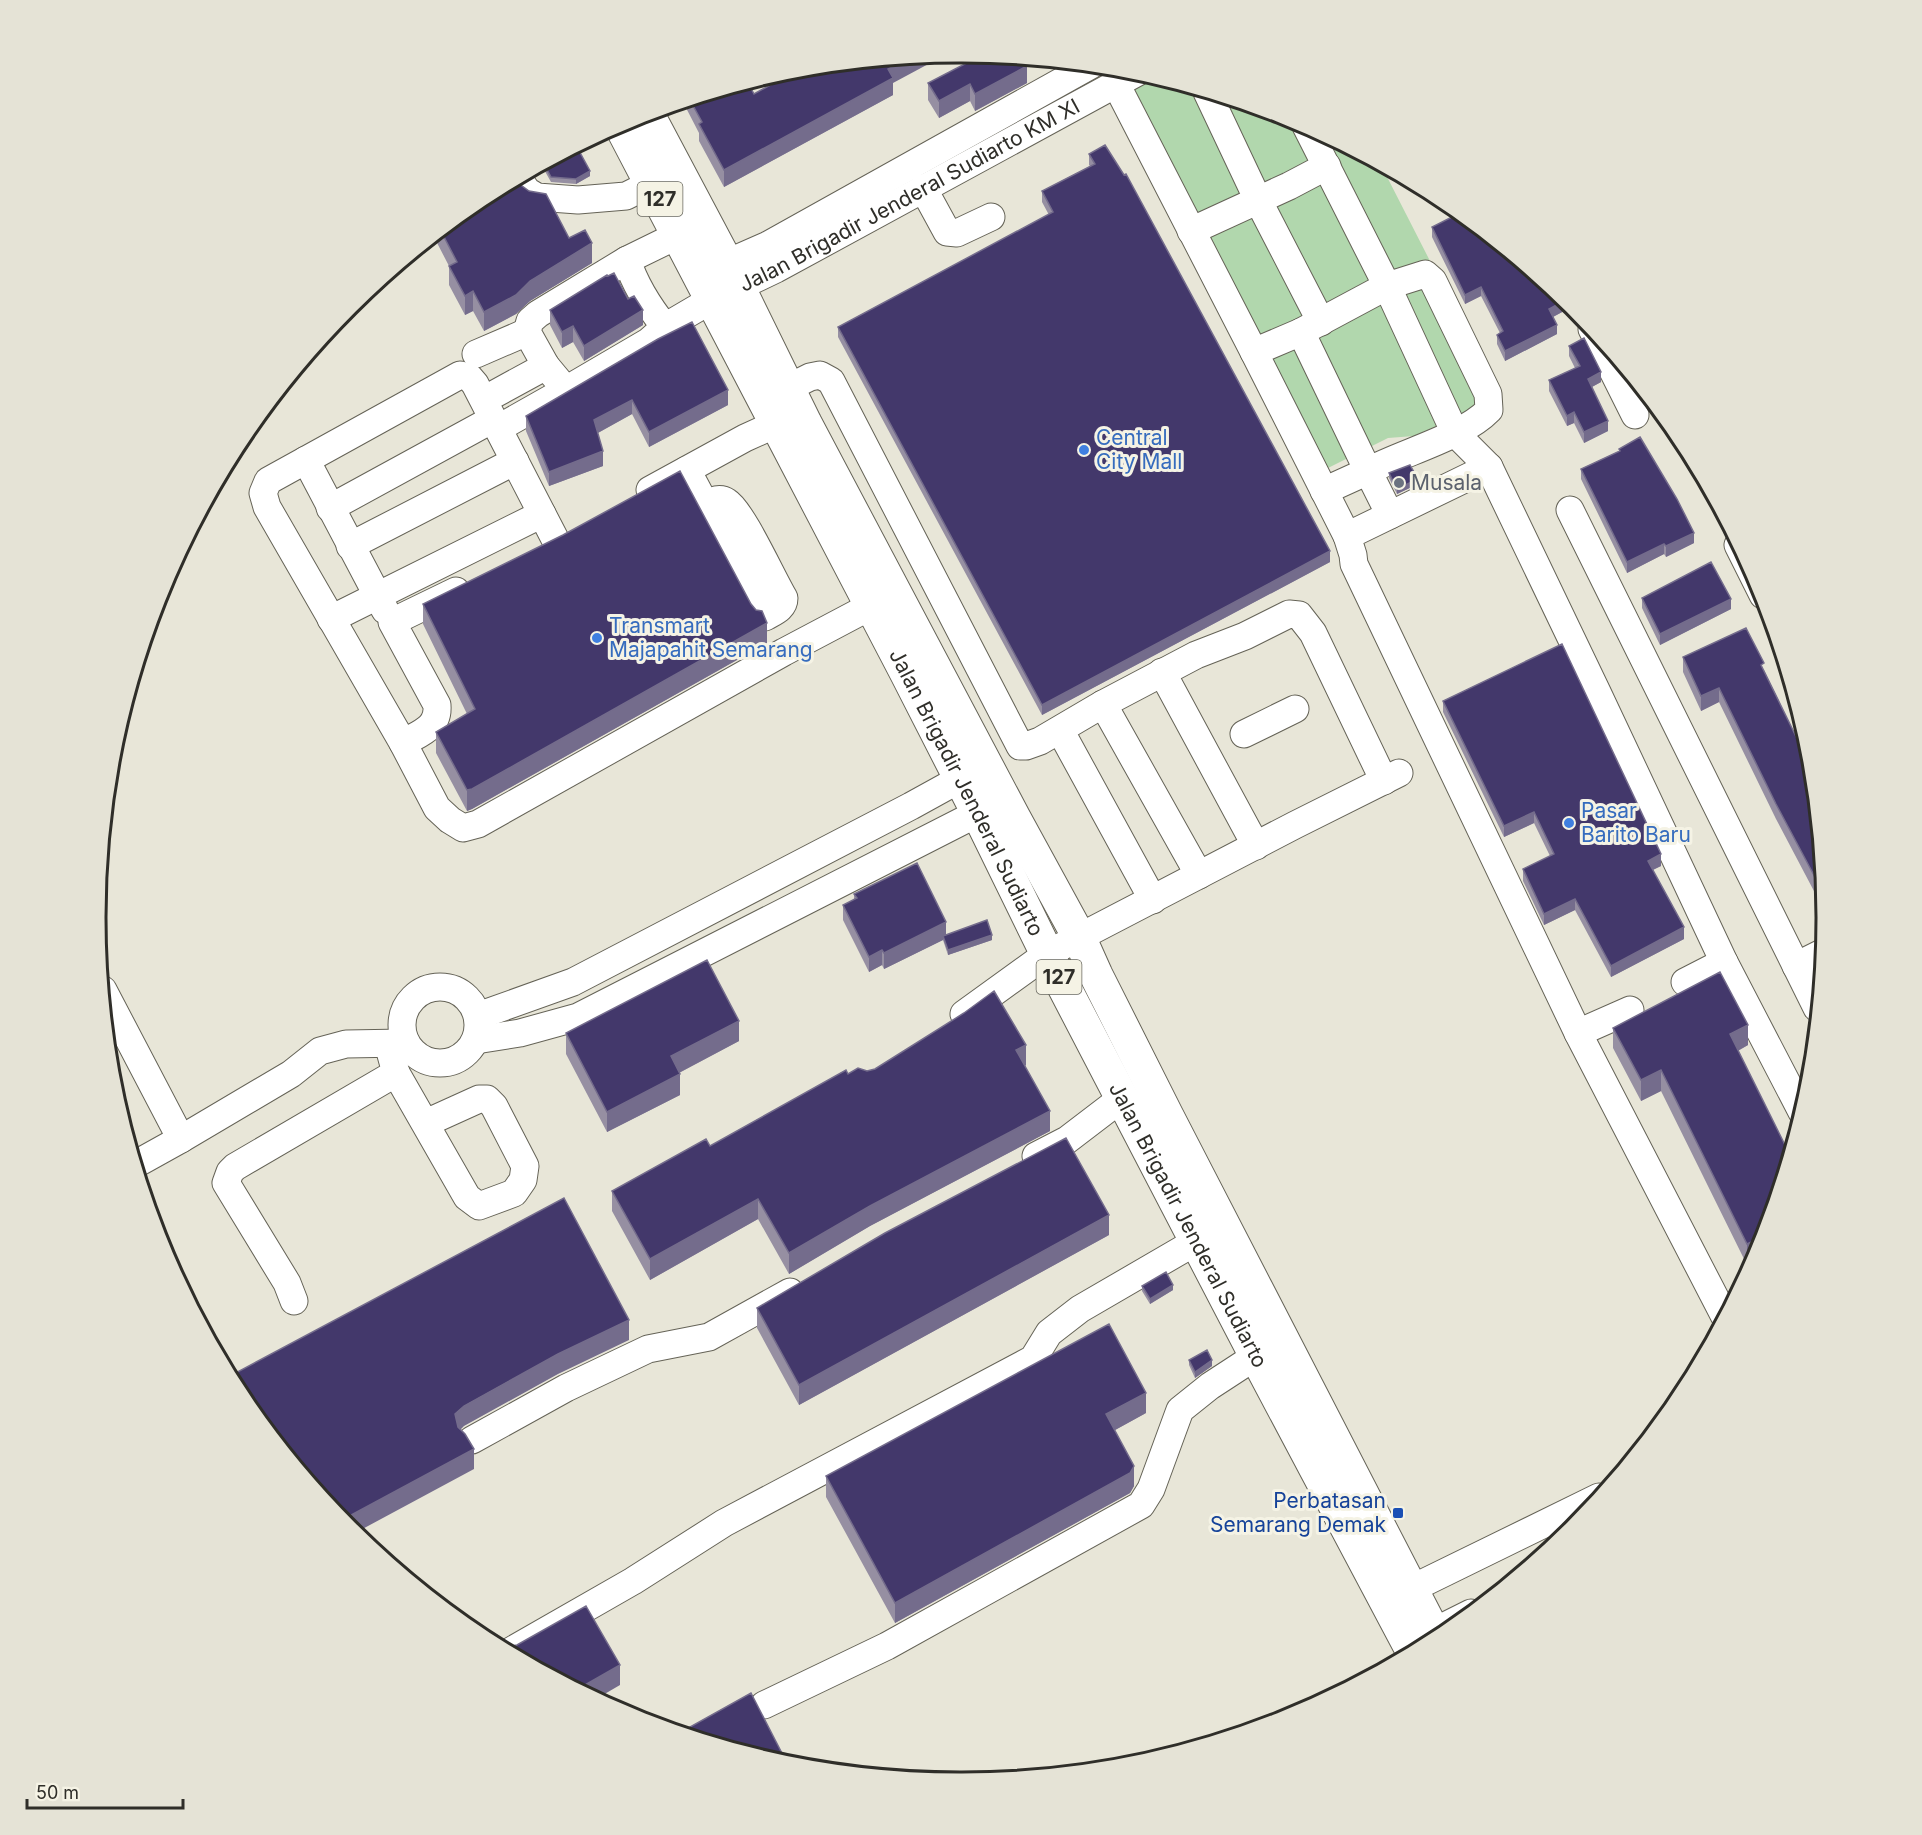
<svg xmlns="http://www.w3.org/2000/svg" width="1922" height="1835" viewBox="0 0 1922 1835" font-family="Inter,sans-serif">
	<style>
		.green { fill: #b1d7ad }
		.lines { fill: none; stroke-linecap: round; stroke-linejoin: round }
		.minor-casing { stroke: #656357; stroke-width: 29 }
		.major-casing { stroke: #656357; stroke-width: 35 }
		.minor { stroke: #fff; stroke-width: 27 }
		.major { stroke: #fff; stroke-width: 33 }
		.wall { fill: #968fa2 }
		.shaded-wall { fill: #746c8c }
		.building { fill: #43386b; stroke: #746c8c; stroke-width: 1.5 }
		.shop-dot { fill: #3f7fe0; stroke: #f5f3e5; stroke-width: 2 }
		.worship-dot { fill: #6b7280; stroke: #f5f3e5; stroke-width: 2 }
		.transit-dot { fill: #1a4fb4; stroke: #f5f3e5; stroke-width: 2 }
		.labels { text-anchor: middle; stroke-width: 6; stroke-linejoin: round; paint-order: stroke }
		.shield { fill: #f5f3e5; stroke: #6a6961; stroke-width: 1.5 }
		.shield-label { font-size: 20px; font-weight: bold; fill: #2f2e29 }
		.street-label { font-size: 21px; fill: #2f2e29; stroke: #f5f3e5 }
		.shop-label { font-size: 21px; fill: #366cbe; stroke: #f5f3e5; text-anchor: start }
		.worship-label { font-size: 21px; fill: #5b616d; stroke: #f5f3e5; text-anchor: start }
		.transit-label { font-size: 21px; fill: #164399; stroke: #f5f3e5; text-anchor: end }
		.rim { fill: none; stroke: #2f2e29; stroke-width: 3 }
	</style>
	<rect width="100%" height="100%" fill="#e8e6d8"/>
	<!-- green -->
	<path class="green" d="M 1157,77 L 1292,118 L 1382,167 L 1500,398 L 1414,436 L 1388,438 L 1312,476 L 1116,98 Z"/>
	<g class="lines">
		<!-- minor casing -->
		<g class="minor-casing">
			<g id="minor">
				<path d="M 1116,84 L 1254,352 L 1347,536"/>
				<path d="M 1207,92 L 1258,200 L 1321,322"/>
				<path d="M 1306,126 L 1387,286 L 1455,433 L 1489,467 L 1597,692 L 1724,962 L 1802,1112"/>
				<path d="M 518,178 L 527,191 L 537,197 L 578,200 L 626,196 L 652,183"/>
				<path d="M 923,188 L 947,232 L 957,233 L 991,217"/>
				<path d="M 1191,231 L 1289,186 L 1327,166"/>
				<path id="s1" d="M 678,235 L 627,260 C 635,285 649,307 665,327 L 711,300 L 776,269 L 1138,72"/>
				<path d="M 627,260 L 538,314 L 530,321 L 527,332 L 546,366 L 566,390 L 648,342 L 665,327"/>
				<path d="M 709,271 L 768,245 L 1091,65"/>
				<path d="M 1425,274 L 1433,281 L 1488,394 L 1489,410 C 1463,437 1404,452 1368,471 L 1301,332 L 1387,286 Z"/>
				<path d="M 1592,329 L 1635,415"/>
				<path d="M 1254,352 L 1301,332"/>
				<path d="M 476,354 L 527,332"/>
				<path d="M 788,388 L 810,377 L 820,375 L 831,381 L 1020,746 L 1026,746 L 1040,741 L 1103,704 L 1196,655 L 1245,636 L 1289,614 L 1299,615 L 1313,633 L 1384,781"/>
				<path d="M 491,396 L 546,366"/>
				<path d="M 506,424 L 566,390"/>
				<path d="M 306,460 L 385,610"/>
				<path d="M 1489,467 L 1347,536 L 1353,555 L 1354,564 L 1578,1033 L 1724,1315"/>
				<path d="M 687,470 L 765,617 C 773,612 784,609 784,598 C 773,580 742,511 727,502 C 720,497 712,501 705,503"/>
				<path d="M 650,490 L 745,438 L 776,424"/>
				<path d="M 1324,491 L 1368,471 L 1390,515"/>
				<path d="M 330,508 L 493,419"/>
				<path d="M 1570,510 L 1817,1008"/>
				<path d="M 556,541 L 475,384 L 469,377 L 460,375 L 268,481 L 263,493 L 267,507 L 403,743 L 437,808 L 450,820 L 463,828 L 478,824 L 784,652 L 871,606"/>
				<path d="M 1738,545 L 1763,595"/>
				<path d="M 350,546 L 515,461"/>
				<path d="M 331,619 L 542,514"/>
				<path d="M 1162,672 L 1256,846"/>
				<path d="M 1103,704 L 1199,875"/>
				<path d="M 1060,730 L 1153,900"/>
				<path d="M 1244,734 L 1295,709"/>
				<path d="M 403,743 C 420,733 439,728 437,705 L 392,622 L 456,591"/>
				<path d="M 1796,966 L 1822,953"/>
				<path d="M 1685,982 L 1724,962"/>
				<circle cx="440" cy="1025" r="38"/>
				<path d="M 103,990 L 181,1139"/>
				<path d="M 964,1014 L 1047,954 L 1295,825 L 1399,773"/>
				<path d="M 478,1016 L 573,982 L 911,806 L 960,779"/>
				<path d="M 1578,1033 L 1630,1010"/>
				<path d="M 476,1040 L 520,1033 L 578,1017 L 978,813"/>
				<path d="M 396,1073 L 467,1197 L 479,1206 L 514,1193 L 523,1180 L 525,1166 L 494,1106 L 487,1099 L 479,1099 L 426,1123"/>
				<path d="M 1036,1156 L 1067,1140 L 1122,1098"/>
				<path d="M 136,1164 L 181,1139 L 291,1074 L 320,1051 L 346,1044 L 404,1043"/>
				<path d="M 294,1301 L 287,1283 L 226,1183 L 230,1172 L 235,1167 L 396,1073 L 388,1044"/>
				<path d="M 472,1440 L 566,1388 L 648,1349 L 709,1337 L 790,1292"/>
				<path d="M 1411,1589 L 1599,1497"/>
				<path d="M 1433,1632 L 1471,1613"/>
				<path d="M 509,1652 L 633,1581 L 724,1523 L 1033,1359 L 1049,1333 L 1080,1309 L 1197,1241"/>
				<path d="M 764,1705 L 887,1646 L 1141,1505 L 1151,1489 L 1180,1410 L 1210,1386 L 1256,1356"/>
			</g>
		</g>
		<!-- major casing -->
		<g class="major-casing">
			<g id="major">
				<path d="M 647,113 L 726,262 L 805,423 L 1014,818 L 1079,937 L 1096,975 L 1167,1116 L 1437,1639"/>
				<path id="s2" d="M 620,124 L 906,672 L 978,813 L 1047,954 L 1256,1356 L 1413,1652"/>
			</g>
		</g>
		<!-- minor -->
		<use href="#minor" class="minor"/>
		<!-- major -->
		<use href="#major" class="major"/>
	</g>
	<!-- wall -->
	<path class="wall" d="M 1023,60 L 1027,83 L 975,111 L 970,101 L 939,118 L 928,100 L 928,83 Z
		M 748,83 L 754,94 L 893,83 L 893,95 L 724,187 L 699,141 L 699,133 L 683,102 Z
		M 577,147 L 590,176 L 576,184 L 551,182 L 542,166 Z
		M 1089,154 L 1330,562 L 1042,715 L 838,337 L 838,327 L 1049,215 L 1042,202 L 1042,191 L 1090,166 L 1089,165 Z
		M 481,198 L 569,238 L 592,263 L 530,301 L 516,314 L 484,331 L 473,311 L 465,315 L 449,285 L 449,266 L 434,237 Z
		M 1432,227 L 1564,311 L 1553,317 L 1557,334 L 1505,361 L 1497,344 L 1497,335 L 1500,333 L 1481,296 L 1465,304 L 1432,237 Z
		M 550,310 L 643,325 L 584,361 L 573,342 L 562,348 L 550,325 Z
		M 658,339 L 728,405 L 649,447 L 632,414 L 598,433 L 603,466 L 549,486 L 526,431 L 526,416 Z
		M 1569,346 L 1601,382 L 1592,387 L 1608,431 L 1584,443 L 1574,423 L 1567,426 L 1549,391 L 1549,380 L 1575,368 L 1569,356 Z
		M 1619,449 L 1694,543 L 1666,557 L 1664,554 L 1627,573 L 1581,479 L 1581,469 L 1619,451 Z
		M 1389,473 L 1418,484 L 1397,494 L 1389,478 Z
		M 1642,598 L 1731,609 L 1660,645 L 1642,608 Z
		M 423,604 L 767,643 L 472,809 L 467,811 L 436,753 L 436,732 L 467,714 L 423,624 Z
		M 1683,657 L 1764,670 L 1811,767 L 1825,912 L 1776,819 L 1719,702 L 1701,711 L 1683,672 Z
		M 1443,701 L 1661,866 L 1653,870 L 1684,939 L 1611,977 L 1575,910 L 1544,925 L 1523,881 L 1523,869 L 1550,856 L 1534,823 L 1504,837 L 1443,712 Z
		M 854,894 L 946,935 L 992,940 L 948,955 L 943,940 L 884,969 L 882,965 L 869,972 L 843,920 L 843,905 L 854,900 Z
		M 1613,1028 L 1748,1045 L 1738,1051 L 1789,1153 L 1747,1265 L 1661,1091 L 1641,1101 L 1613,1048 Z
		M 566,1033 L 739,1041 L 679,1073 L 680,1095 L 607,1132 L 566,1054 Z
		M 1026,1065 L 1025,1066 L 1050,1131 L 870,1226 L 789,1274 L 758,1219 L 650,1280 L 612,1211 L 612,1191 L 710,1146 L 848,1074 L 867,1071 Z
		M 1109,1235 L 799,1405 L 757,1328 L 757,1308 Z
		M 1142,1286 L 1173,1290 L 1150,1304 L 1142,1291 Z
		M 1189,1360 L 1212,1366 L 1195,1378 L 1189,1365 Z
		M 1146,1413 L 1115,1430 L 1134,1486 L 1130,1493 L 895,1623 L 826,1497 L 826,1476 Z"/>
	<!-- shaded-wall -->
	<path class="shaded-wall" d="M 947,54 L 893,83 L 893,95 L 724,187 L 724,170 L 888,69 L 909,58 Z
		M 1027,66 L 1027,83 L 975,111 L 975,94 Z
		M 970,84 L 970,101 L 939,118 L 939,101 Z
		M 590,171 L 590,176 L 576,184 L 576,179 Z
		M 592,243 L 592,263 L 530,301 L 516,314 L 484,331 L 484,312 L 530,281 Z
		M 1481,287 L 1481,296 L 1465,304 L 1465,295 Z
		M 473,291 L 473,311 L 465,315 L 465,296 Z
		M 1564,301 L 1564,311 L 1549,319 L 1549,309 Z
		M 643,310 L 643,325 L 584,361 L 584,346 Z
		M 1557,325 L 1557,334 L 1505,361 L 1505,351 Z
		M 573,326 L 573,342 L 562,348 L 562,332 Z
		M 1601,372 L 1601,382 L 1588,389 L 1588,379 Z
		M 728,390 L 728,405 L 649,447 L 649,432 Z
		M 632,400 L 632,414 L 594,435 L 594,420 Z
		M 1574,412 L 1574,423 L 1567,426 L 1567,416 Z
		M 1608,421 L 1608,431 L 1584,443 L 1584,432 Z
		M 603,451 L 603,466 L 549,486 L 549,472 Z
		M 1418,479 L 1418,484 L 1397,494 L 1397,489 Z
		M 1694,533 L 1694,543 L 1666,557 L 1666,546 Z
		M 1664,544 L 1664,554 L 1627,573 L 1627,562 Z
		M 1330,551 L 1330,562 L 1042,715 L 1042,705 Z
		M 1731,599 L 1731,609 L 1660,645 L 1660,634 Z
		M 767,623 L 767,643 L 472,809 L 467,811 L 467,790 Z
		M 1719,688 L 1719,702 L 1701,711 L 1701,696 Z
		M 1534,812 L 1534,823 L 1504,837 L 1504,826 Z
		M 1661,854 L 1661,866 L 1648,872 L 1648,861 Z
		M 1575,899 L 1575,910 L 1544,925 L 1544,914 Z
		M 946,922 L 946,938 L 943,936 L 943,940 L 884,969 L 884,953 Z
		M 1684,927 L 1684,939 L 1611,977 L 1611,966 Z
		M 992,935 L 992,940 L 948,955 L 948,950 Z
		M 882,950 L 882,965 L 869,972 L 869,957 Z
		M 739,1021 L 739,1041 L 671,1077 L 671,1056 Z
		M 1748,1025 L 1748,1045 L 1730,1055 L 1730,1034 Z
		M 1026,1045 L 1026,1065 L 1016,1071 L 1016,1050 Z
		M 1661,1070 L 1661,1091 L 1641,1101 L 1641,1080 Z
		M 680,1074 L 680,1095 L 607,1132 L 607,1112 Z
		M 1050,1111 L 1050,1131 L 870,1226 L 789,1274 L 789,1253 L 870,1206 Z
		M 758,1199 L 758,1219 L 650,1280 L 650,1259 Z
		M 1109,1215 L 1109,1235 L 799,1405 L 799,1385 Z
		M 1764,1236 L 1760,1249 L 1753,1261 L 1747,1265 L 1747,1244 Z
		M 1173,1285 L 1173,1290 L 1150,1304 L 1150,1299 Z
		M 629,1320 L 629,1340 L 558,1374 L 464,1426 L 455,1435 L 455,1414 L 464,1406 L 558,1354 Z
		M 1212,1360 L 1212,1366 L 1195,1378 L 1195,1372 Z
		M 1146,1393 L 1146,1413 L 1106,1435 L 1106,1414 Z
		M 474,1449 L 474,1469 L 355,1533 L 349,1529 L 342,1520 Z
		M 1134,1466 L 1134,1486 L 1130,1493 L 895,1623 L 895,1603 Z
		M 620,1665 L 620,1685 L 596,1699 L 578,1689 Z"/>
	<!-- building -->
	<path class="building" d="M 982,55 L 1023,59 L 1027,66 L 975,94 L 970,84 L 939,101 L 928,83 Z
		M 909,58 L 888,69 L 893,78 L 724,170 L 699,124 L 702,122 L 690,100 L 748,83 L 754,94 L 801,68 Z
		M 1105,145 L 1124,175 L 1126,174 L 1330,551 L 1042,705 L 838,327 L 1053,212 L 1042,191 L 1095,164 L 1089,154 Z
		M 577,147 L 590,171 L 576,179 L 551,177 L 544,164 Z
		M 514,180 L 529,191 L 546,194 L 569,238 L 585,230 L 592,243 L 530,281 L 516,295 L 484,312 L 473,291 L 465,296 L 449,266 L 457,262 L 441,231 L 481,198 Z
		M 1460,213 L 1562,297 L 1564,301 L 1549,309 L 1557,325 L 1505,351 L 1497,335 L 1503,331 L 1481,287 L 1465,295 L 1432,227 Z
		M 614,273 L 628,299 L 634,296 L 643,310 L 584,346 L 573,326 L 562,332 L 550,310 L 607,275 L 608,276 Z
		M 692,322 L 728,390 L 649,432 L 632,400 L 594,420 L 603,451 L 549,472 L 526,416 L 658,339 Z
		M 1584,338 L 1601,372 L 1588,379 L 1608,421 L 1584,432 L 1574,412 L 1567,416 L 1549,380 L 1580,366 L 1569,346 Z
		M 1640,437 L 1677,499 L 1694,533 L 1666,546 L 1664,544 L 1627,562 L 1581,469 L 1620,451 L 1619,449 Z
		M 1410,465 L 1418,479 L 1397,489 L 1389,473 Z
		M 680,471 L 751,604 L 756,610 L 762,611 L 767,623 L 472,789 L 467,790 L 436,732 L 475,709 L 423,604 L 563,535 Z
		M 1711,562 L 1731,599 L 1660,634 L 1642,598 Z
		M 1746,628 L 1764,663 L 1761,665 L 1811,767 L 1824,894 L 1776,804 L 1719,688 L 1701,696 L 1683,657 Z
		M 1562,644 L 1661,854 L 1648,861 L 1684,927 L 1611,966 L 1575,899 L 1544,914 L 1523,869 L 1554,854 L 1534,812 L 1504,826 L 1443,701 Z
		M 917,863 L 946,922 L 884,953 L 882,950 L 869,957 L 843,905 L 857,898 L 854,894 Z
		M 987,920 L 992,935 L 948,950 L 943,936 Z
		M 707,960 L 739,1021 L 671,1056 L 680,1074 L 607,1112 L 566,1033 Z
		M 1720,972 L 1748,1025 L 1730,1034 L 1789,1153 L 1764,1236 L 1747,1244 L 1661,1070 L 1641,1080 L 1613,1028 Z
		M 994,991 L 1026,1045 L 1016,1050 L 1050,1111 L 870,1206 L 789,1253 L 758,1199 L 650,1259 L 612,1191 L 706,1139 L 710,1146 L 846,1070 L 848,1074 L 858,1068 L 867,1071 L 875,1069 L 964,1013 Z
		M 1066,1138 L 1109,1215 L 799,1385 L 757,1308 L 885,1233 Z
		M 564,1198 L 629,1320 L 558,1354 L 464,1406 L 455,1414 L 458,1427 L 465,1434 L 474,1449 L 342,1520 L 242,1398 L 230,1376 Z
		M 1166,1272 L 1173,1285 L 1150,1299 L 1142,1286 Z
		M 1109,1324 L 1146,1393 L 1106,1414 L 1134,1466 L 1130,1473 L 895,1603 L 826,1476 Z
		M 1207,1350 L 1212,1360 L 1195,1372 L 1189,1360 Z
		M 586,1606 L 620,1665 L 578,1689 L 503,1649 L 507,1647 L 517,1645 Z
		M 751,1693 L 787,1763 L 786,1764 L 681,1732 Z"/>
	<!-- markers -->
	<g class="shop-dot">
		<circle cx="1084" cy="450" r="6"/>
		<circle cx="597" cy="638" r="6"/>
		<circle cx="1569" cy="823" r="6"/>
	</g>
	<circle class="worship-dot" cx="1399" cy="483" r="6"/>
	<rect class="transit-dot" x="1392" y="1507" width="12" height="12" rx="3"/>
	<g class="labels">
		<!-- shield labels -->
		<g class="shield">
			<rect x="637.5" y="182" width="45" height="34" rx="4.5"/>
			<rect x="1036.5" y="960" width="45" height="34" rx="4.5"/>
		</g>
		<g class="shield-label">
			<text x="660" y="206">127</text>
			<text x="1059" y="984">127</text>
		</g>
		<!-- street labels -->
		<g class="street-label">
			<text dy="7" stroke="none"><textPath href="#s1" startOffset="412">Jalan Brigadir Jenderal Sudiarto KM XI</textPath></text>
			<text dy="7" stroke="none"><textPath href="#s2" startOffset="753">Jalan Brigadir Jenderal Sudiarto</textPath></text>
			<text dy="7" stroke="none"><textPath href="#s2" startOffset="1239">Jalan Brigadir Jenderal Sudiarto</textPath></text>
		</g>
		<!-- shop labels -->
		<g class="shop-label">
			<text x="1096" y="445">Central<tspan x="1096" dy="24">City Mall</tspan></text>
			<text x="609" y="633">Transmart<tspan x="609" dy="24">Majapahit Semarang</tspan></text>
			<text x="1581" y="818">Pasar<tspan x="1581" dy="24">Barito Baru</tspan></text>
		</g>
		<!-- worship labels -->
		<g class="worship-label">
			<text x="1411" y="490">Musala</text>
		</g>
		<!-- transit labels -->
		<g class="transit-label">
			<text x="1386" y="1508">Perbatasan<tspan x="1386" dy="24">Semarang Demak</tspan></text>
		</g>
	</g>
	<!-- crop -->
	<path d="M0 0H1922V1835H0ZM960 63H962A854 854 0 0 1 1816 917V918A854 854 0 0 1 962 1772H960A854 854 0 0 1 106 918V917A854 854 0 0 1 960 63Z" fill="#e5e3d6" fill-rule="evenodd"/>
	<path class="rim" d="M960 63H962A854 854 0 0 1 1816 917V918A854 854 0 0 1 962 1772H960A854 854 0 0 1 106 918V917A854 854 0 0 1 960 63Z"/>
	<!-- scale -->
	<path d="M27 1799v9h156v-9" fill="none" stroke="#2f2e29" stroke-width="3"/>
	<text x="36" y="1799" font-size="18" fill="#2f2e29" stroke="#f5f3e5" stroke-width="4.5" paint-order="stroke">50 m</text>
</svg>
